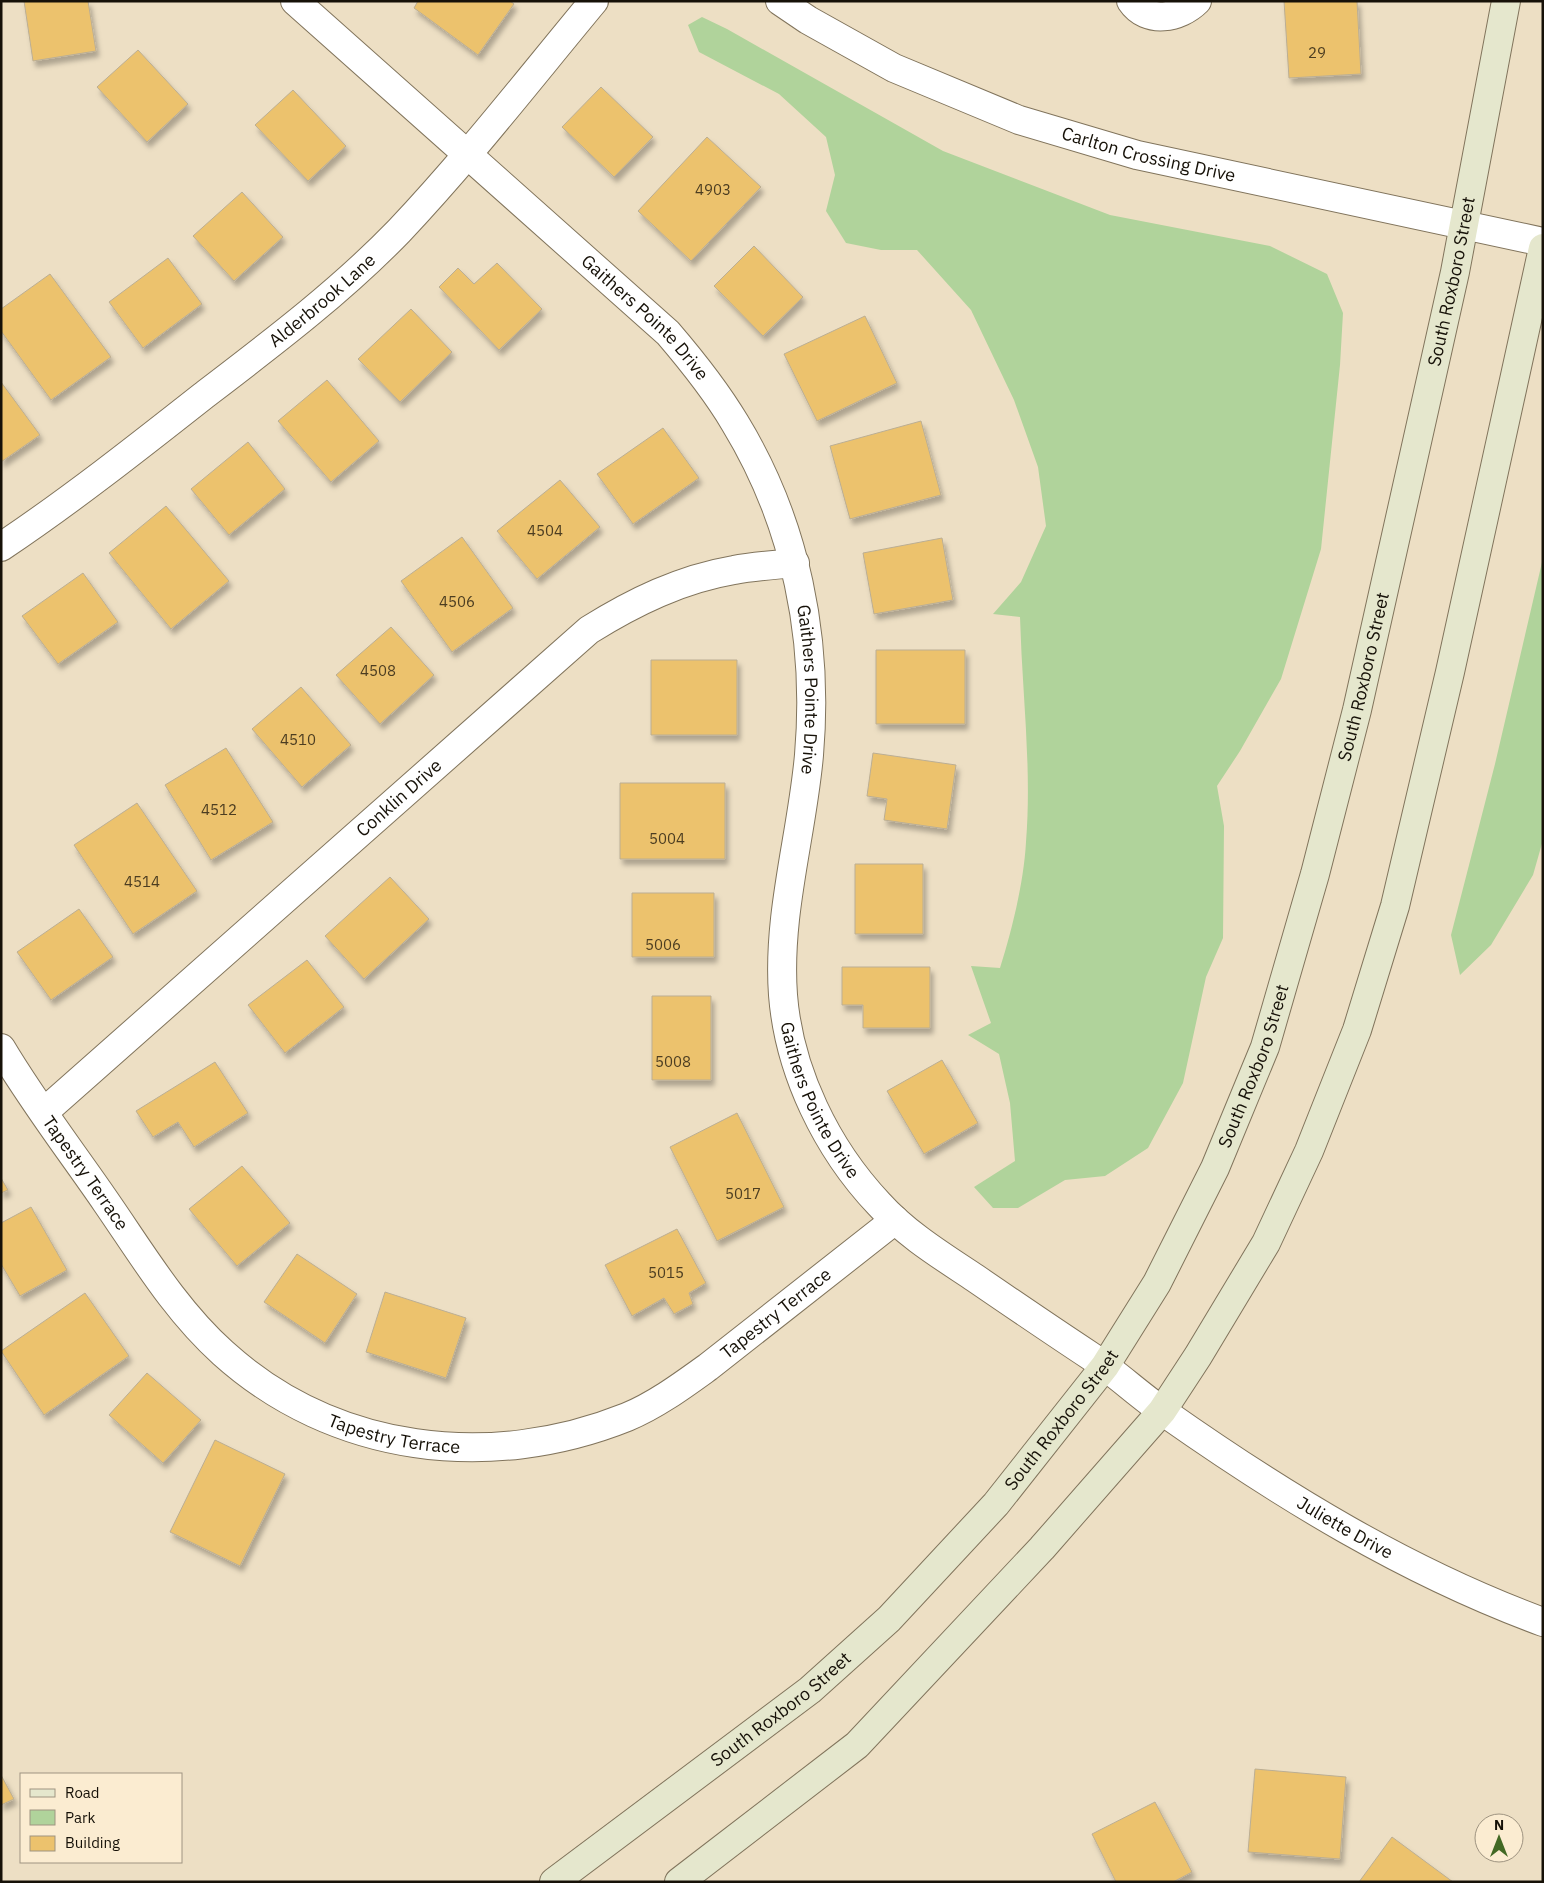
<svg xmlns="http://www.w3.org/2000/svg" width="1544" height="1883" viewBox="0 0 1544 1883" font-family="'IBM Plex Sans',sans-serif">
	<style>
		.green { fill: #b0d39b }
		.building { fill: #ecc26d; stroke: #bbae94; filter: url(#shadow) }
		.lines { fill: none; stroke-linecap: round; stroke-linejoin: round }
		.street-casing { stroke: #81745c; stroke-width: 30 }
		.secondary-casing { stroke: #81745c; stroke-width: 30 }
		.street { stroke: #fff; stroke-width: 28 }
		.secondary { stroke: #e5e7cd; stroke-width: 28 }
		.labels { text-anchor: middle; stroke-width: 5; stroke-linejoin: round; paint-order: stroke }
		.number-label { font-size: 15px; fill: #4c3d21 }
		.street-label { font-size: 18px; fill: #161108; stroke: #fbecd1 }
	</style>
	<defs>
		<filter id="shadow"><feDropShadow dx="3" dy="5.5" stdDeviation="2.5" flood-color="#0004"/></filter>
	</defs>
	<rect width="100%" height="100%" fill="#eddfc4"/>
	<!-- green -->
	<path class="green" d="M 702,17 L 727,29 L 943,151 L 1110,215 L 1270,246 L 1327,274 L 1343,313 L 1340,365 L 1321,549 L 1281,679 L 1240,751 L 1217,786 L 1224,826 L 1223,938 L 1206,977 L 1183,1083 L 1148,1148 L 1105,1176 L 1065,1180 L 1018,1208 L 993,1208 L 974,1187 L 1015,1161 L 1010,1103 L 999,1054 L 968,1035 L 991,1023 L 971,966 L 1000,968 C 1012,930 1024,881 1026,842 C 1032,767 1022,692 1020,617 L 993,614 L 1021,582 L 1046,526 L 1038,467 L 1014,400 L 971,310 L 917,250 L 881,250 L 846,243 L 826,211 L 835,175 L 826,137 L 779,94 L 699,52 L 688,25 Z
		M 1543,558 L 1543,840 L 1533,875 L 1491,945 L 1460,975 L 1451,935 L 1495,764 Z"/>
	<!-- building -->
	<path class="building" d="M 24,1 L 88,1 L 96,51 L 33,61 Z
		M 418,1 L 510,1 L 514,4 L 478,55 L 414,8 Z
		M 1284,1 L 1357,1 L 1361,74 L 1289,78 Z
		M 138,50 L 188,104 L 147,142 L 97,87 Z
		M 601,87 L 653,137 L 614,177 L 562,127 Z
		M 293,90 L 346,146 L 308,181 L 255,125 Z
		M 707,137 L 761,187 L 691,261 L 638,211 Z
		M 242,192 L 283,237 L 234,281 L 193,236 Z
		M 754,246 L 803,297 L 763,336 L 714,286 Z
		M 168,258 L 202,304 L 143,348 L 109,302 Z
		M 497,263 L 542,309 L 499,350 L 439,287 L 458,268 L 474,284 Z
		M 50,274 L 111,357 L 51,400 L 1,331 L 1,309 Z
		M 411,309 L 452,352 L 400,402 L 358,359 Z
		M 865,316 L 897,383 L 817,421 L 784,354 Z
		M 327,380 L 379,441 L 331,482 L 278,421 Z
		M 1,382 L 40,435 L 1,462 Z
		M 921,421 L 941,495 L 850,519 L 830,446 Z
		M 663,428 L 699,478 L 633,524 L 597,474 Z
		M 248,442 L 285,489 L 229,535 L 191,489 Z
		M 560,480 L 600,527 L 537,579 L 497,531 Z
		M 166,506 L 229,581 L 171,629 L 109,553 Z
		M 462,537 L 513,608 L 452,652 L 401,581 Z
		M 942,538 L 953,600 L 874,614 L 863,553 Z
		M 83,573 L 118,622 L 58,664 L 22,616 Z
		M 391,627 L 434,675 L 380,724 L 336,675 Z
		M 876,650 L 965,650 L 965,724 L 876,724 Z
		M 651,660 L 737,660 L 737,735 L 651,735 Z
		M 301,687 L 351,745 L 302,787 L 252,729 Z
		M 226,748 L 273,822 L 211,860 L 165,785 Z
		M 873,753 L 956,765 L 947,829 L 884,820 L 887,799 L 867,796 Z
		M 620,783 L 725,783 L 725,859 L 620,859 Z
		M 137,803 L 197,891 L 133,934 L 74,845 Z
		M 855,864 L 923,864 L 923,934 L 855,934 Z
		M 390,877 L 429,919 L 364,979 L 325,936 Z
		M 632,893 L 714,893 L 714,957 L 632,957 Z
		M 79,909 L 113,957 L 51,1000 L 17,952 Z
		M 307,960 L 344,1007 L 285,1053 L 248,1005 Z
		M 842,967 L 930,967 L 930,1028 L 863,1028 L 863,1005 L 842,1005 Z
		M 652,996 L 711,996 L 711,1080 L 652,1080 Z
		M 942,1060 L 978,1123 L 924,1154 L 887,1091 Z
		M 215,1062 L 248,1113 L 194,1147 L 178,1122 L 153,1137 L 136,1111 Z
		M 737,1113 L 784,1207 L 717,1241 L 670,1147 Z
		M 242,1166 L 290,1223 L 237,1266 L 189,1209 Z
		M 1,1178 L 8,1190 L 1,1193 Z
		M 31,1207 L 67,1270 L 20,1296 L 1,1264 L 1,1223 Z
		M 677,1229 L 706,1283 L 689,1293 L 693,1304 L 674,1314 L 664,1298 L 632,1316 L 605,1265 Z
		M 297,1254 L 357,1294 L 325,1343 L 264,1302 Z
		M 385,1292 L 466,1318 L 446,1378 L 366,1352 Z
		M 85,1293 L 129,1356 L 44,1415 L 1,1351 Z
		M 147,1373 L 201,1420 L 163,1463 L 109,1415 Z
		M 215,1440 L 285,1474 L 240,1566 L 170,1532 Z
		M 1255,1769 L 1346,1777 L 1340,1859 L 1248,1852 Z
		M 1,1775 L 14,1799 L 1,1805 Z
		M 1155,1802 L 1192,1872 L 1173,1882 L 1116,1882 L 1092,1834 Z
		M 1392,1837 L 1453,1882 L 1359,1882 Z"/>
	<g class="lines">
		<!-- street casing -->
		<g class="street-casing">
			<g id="street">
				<path id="s1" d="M 295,1 L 668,333 C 692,361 716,391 735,423 C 796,523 819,639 809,755 C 802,835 777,914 783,995 C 789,1072 827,1149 879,1204 C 906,1234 942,1256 975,1278 C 1013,1304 1051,1330 1089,1355 C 1116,1373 1139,1395 1165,1413 C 1283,1496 1407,1572 1543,1622"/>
				<path id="s2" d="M 780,1 L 808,20 L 894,68 L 1019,120 L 1137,155 L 1543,242"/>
				<path d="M 1131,1 C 1147,25 1180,18 1197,1"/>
				<path id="s3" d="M 1,547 C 71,500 137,448 203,396 C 271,344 340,292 399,231 C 468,158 530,78 594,1"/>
				<path id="s4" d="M 1,1048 C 33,1102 71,1151 106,1202 C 142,1254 175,1310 223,1353 C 334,1453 490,1472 627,1417 C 656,1405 683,1385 708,1367 L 895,1220"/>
				<path id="s5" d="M 44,1112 L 589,630 C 634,602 681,579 734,570 C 754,566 775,565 795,563"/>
			</g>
		</g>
		<!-- secondary casing -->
		<g class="secondary-casing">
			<g id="secondary">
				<path id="s6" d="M 554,1882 L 810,1690 L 889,1619 L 996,1504 L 1105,1366 L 1157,1283 L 1215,1168 L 1265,1047 L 1315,874 L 1357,710 L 1455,272 L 1506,1"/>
				<path d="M 679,1882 L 857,1745 L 1042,1548 L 1162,1411 L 1198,1356 L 1266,1243 L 1309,1151 L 1357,1030 L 1395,906 L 1450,672 L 1543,248"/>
			</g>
		</g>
		<!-- street -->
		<use href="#street" class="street"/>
		<!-- secondary -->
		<use href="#secondary" class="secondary"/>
	</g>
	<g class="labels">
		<!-- number labels -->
		<g class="number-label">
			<text x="1317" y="58">29</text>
			<text x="713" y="195">4903</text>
			<text x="545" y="536">4504</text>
			<text x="457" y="607">4506</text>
			<text x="378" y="676">4508</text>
			<text x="298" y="745">4510</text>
			<text x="219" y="815">4512</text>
			<text x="667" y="844">5004</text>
			<text x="142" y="887">4514</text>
			<text x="663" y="950">5006</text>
			<text x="673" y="1067">5008</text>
			<text x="743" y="1199">5017</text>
			<text x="666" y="1278">5015</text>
		</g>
		<!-- street labels -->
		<g class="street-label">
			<text dy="6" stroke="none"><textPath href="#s2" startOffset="402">Carlton Crossing Drive</textPath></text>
			<text dy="6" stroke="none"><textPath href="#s6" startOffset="1905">South Roxboro Street</textPath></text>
			<text dy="6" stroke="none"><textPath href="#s3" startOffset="405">Alderbrook Lane</textPath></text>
			<text dy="6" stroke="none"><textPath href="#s1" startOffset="472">Gaithers Pointe Drive</textPath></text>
			<text dy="6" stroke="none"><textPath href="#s6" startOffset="1500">South Roxboro Street</textPath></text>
			<text dy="6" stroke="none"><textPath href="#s1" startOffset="892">Gaithers Pointe Drive</textPath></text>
			<text dy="6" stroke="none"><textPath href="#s5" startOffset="474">Conklin Drive</textPath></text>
			<text dy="6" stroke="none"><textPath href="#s6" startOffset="1095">South Roxboro Street</textPath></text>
			<text dy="6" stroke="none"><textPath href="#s1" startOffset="1312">Gaithers Pointe Drive</textPath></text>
			<text dy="6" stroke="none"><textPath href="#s4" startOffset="151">Tapestry Terrace</textPath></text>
			<text dy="6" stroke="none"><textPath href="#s4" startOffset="991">Tapestry Terrace</textPath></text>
			<text dy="6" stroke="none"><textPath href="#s6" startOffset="690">South Roxboro Street</textPath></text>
			<text dy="6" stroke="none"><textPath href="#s4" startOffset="571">Tapestry Terrace</textPath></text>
			<text dy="6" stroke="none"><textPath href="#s1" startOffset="2002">Juliette Drive</textPath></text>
			<text dy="6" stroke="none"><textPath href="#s6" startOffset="285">South Roxboro Street</textPath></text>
		</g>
	</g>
	<!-- border -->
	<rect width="1544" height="1883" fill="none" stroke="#161108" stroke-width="5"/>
	<!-- legend -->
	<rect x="20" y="1773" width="162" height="90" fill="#fbecd1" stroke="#9f9481"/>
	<rect x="30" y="1789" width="25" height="8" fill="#e5e7cd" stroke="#9f9481"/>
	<text x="65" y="1798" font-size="15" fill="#161108">Road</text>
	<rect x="30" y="1810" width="25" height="15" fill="#b0d39b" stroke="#9f9481"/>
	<text x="65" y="1823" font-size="15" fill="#161108">Park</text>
	<rect x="30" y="1836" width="25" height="15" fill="#ecc26d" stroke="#9f9481"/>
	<text x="65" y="1848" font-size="15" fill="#161108">Building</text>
	<!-- north arrow -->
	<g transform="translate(1499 1838)"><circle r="24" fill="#fbecd1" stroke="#9f9481"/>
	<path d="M0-4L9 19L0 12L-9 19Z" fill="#426924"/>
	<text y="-8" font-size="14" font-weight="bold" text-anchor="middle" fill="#161108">N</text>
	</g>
</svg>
